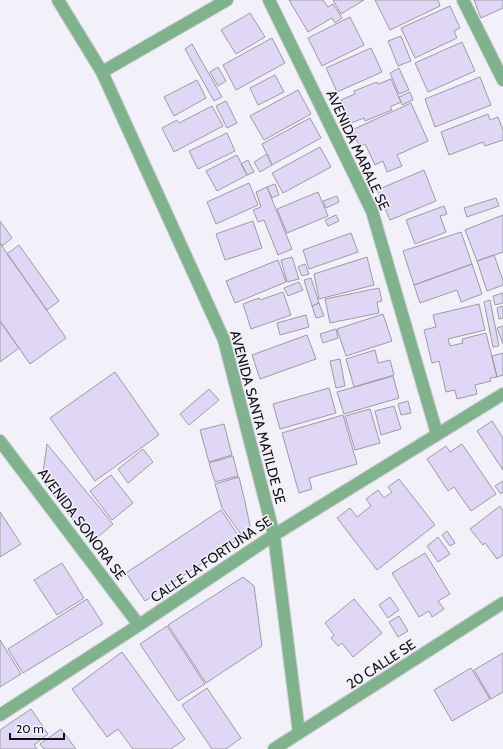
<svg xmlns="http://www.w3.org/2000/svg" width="503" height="749" viewBox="0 0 503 749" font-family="Cabin,sans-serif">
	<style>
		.building { fill: #e0d7f7; stroke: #9d9ba2 }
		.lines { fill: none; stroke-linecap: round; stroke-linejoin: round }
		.minor-casing { stroke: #ceccd4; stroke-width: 14 }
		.tertiary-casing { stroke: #ceccd4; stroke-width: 14 }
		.minor { stroke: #80b38d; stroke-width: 12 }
		.tertiary { stroke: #80b38d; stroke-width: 12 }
		.labels { text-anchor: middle; stroke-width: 3; stroke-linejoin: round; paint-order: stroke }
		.street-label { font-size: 14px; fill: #121214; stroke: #f2f0f8 }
	</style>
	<rect width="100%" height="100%" fill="#f2f0f8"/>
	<!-- building -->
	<path class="building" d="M 289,0 L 323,0 L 328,7 L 333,4 L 342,18 L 335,23 L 332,18 L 308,32 Z
		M 333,0 L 364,0 L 341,14 Z
		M 375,0 L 438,0 L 440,6 L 390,30 Z
		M 474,0 L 503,0 L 503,8 L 481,18 Z
		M 450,6 L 460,28 L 454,31 L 457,38 L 415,58 L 401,28 Z
		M 250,13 L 265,37 L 236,54 L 221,30 Z
		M 350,17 L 364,45 L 322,66 L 308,38 Z
		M 401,36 L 411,61 L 398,66 L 388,41 Z
		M 272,38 L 285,63 L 236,90 L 223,65 Z
		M 462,42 L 475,71 L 428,92 L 415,63 Z
		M 192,44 L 222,97 L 214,101 L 185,49 Z
		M 371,48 L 382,72 L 337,92 L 326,68 Z
		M 218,67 L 226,81 L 218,86 L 210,72 Z
		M 399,68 L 409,90 L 399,94 L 390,73 Z
		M 275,75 L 284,92 L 258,105 L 250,88 Z
		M 480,77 L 491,105 L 435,127 L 425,99 Z
		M 391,79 L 401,102 L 390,107 L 392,110 L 365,121 L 364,118 L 351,123 L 341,100 L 355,94 L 354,91 L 377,82 L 378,84 Z
		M 197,80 L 206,98 L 174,116 L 164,97 Z
		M 298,90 L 311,114 L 264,140 L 250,116 Z
		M 410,92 L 413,100 L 402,105 L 399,97 Z
		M 226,101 L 237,123 L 227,128 L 216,106 Z
		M 411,103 L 428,141 L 397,155 L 402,166 L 387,172 L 383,161 L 375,165 L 365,144 L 360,147 L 352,130 Z
		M 212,106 L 223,126 L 174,152 L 162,128 L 177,120 L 179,123 Z
		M 488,114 L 490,120 L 498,117 L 503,130 L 503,140 L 485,146 L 483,142 L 449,155 L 441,132 Z
		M 310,118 L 321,138 L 272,165 L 262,144 Z
		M 227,133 L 235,151 L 198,169 L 189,151 Z
		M 320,147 L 331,167 L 283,193 L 272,173 Z
		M 267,154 L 272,165 L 260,172 L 254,162 Z
		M 237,155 L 247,175 L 217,191 L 206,171 Z
		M 248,160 L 254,172 L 247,175 L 241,164 Z
		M 424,170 L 436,201 L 390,220 L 377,190 Z
		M 249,183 L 258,205 L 216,224 L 207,202 Z
		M 275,184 L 279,195 L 272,198 L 267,187 Z
		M 267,187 L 292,249 L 278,255 L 264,220 L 258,222 L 253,210 L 261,207 L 256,192 Z
		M 318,192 L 328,216 L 287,233 L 277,209 Z
		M 337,196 L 339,202 L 326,208 L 323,201 Z
		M 496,198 L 499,206 L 467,217 L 464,208 Z
		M 444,206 L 447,214 L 440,216 L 446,232 L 415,244 L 406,220 Z
		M 336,215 L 339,221 L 328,226 L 325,220 Z
		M 503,215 L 503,252 L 477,261 L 465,230 Z
		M 0,221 L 12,238 L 2,246 L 0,243 Z
		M 253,221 L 262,248 L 225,260 L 216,234 Z
		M 461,232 L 472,264 L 414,285 L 403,251 Z
		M 351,233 L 358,252 L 309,269 L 303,250 Z
		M 0,243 L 66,338 L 30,364 L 0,321 Z
		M 19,245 L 59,301 L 47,310 L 7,254 Z
		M 494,255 L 503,280 L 503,285 L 487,291 L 477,261 Z
		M 292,257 L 299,279 L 287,282 L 281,260 Z
		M 367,257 L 374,285 L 319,299 L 314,274 Z
		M 278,260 L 286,282 L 235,303 L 226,281 Z
		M 305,264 L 309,274 L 302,276 L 298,267 Z
		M 472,264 L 482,294 L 461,302 L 457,290 L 420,303 L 414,285 Z
		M 311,278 L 319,303 L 312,306 L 304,280 Z
		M 299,282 L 303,290 L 288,296 L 284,288 Z
		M 379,288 L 382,301 L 377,302 L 379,313 L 330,323 L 325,299 Z
		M 283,292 L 291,315 L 251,329 L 243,304 L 259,298 L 260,300 Z
		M 503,293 L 503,303 L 495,305 L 493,296 Z
		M 490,300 L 499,346 L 493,347 L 484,302 Z
		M 319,303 L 324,316 L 316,318 L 312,306 Z
		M 479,304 L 485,330 L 448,339 L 450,346 L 463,343 L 462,339 L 486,333 L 497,377 L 490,378 L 491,381 L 475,385 L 477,394 L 457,399 L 455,390 L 446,392 L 439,361 L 432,363 L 424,330 L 436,327 L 433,315 Z
		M 503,306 L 503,318 L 499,319 L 497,308 Z
		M 383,314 L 392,341 L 346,356 L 337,329 Z
		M 306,315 L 309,327 L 280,335 L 277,323 Z
		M 0,321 L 19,348 L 0,362 Z
		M 503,326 L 503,344 L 497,328 Z
		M 336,329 L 338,338 L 323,343 L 320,334 Z
		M 307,335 L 316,359 L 260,379 L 252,355 Z
		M 375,350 L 378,363 L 390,360 L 394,375 L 354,387 L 346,359 Z
		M 503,353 L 503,375 L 497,377 L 492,356 Z
		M 340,359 L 345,386 L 336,388 L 330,361 Z
		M 115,372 L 159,435 L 95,481 L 50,418 Z
		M 393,376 L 399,398 L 344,414 L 337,392 Z
		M 329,388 L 336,413 L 280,429 L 273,404 Z
		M 209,389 L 219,400 L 189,425 L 180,414 Z
		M 408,401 L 411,413 L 401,415 L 398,404 Z
		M 394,406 L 401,429 L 381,435 L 375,411 Z
		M 370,409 L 380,443 L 355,450 L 345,416 Z
		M 343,415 L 357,464 L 309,478 L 312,489 L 299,493 L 282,433 Z
		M 492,421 L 503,438 L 503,470 L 477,431 Z
		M 224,424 L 232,455 L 209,462 L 200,430 Z
		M 47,444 L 113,524 L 91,543 L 42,480 Z
		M 462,444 L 496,494 L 471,511 L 454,487 L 448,491 L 427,459 L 446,446 L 450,452 Z
		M 143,449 L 153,462 L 128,483 L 118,469 Z
		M 233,456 L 238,476 L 215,482 L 209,463 Z
		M 111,475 L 133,503 L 112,520 L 90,491 Z
		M 239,477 L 245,502 L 250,526 L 243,537 L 222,508 L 215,484 Z
		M 399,479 L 435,525 L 377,570 L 337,518 L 350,508 L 357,517 L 371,506 L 366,499 L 378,490 L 384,498 L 392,492 L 388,487 Z
		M 503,481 L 503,492 L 501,494 L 495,486 Z
		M 500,506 L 503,511 L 503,555 L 497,559 L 485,543 L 483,545 L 470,529 Z
		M 221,510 L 240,538 L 145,601 L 126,573 Z
		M 0,512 L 21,544 L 0,557 Z
		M 447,531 L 455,543 L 450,546 L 442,535 Z
		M 438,537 L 450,554 L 438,562 L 427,546 Z
		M 425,553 L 450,594 L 438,601 L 444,609 L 432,617 L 429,611 L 419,617 L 392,573 Z
		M 62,563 L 84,598 L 57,615 L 34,580 Z
		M 243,577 L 254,586 L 262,646 L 206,683 L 168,625 Z
		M 390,597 L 399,610 L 388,618 L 379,605 Z
		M 87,599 L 103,624 L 23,673 L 8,649 Z
		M 354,599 L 382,633 L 353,657 L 342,643 L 338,646 L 331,638 L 334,635 L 325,623 Z
		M 399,616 L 408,631 L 398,637 L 389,622 Z
		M 167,626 L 205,684 L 178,701 L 140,644 Z
		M 0,640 L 21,674 L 0,687 Z
		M 122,652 L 185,739 L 171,749 L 133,749 L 118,729 L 107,737 L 72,689 Z
		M 503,653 L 503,692 L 491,699 L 474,670 Z
		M 471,668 L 490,699 L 452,721 L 434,690 Z
		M 207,688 L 241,738 L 226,749 L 212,749 L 182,705 Z
		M 31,709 L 48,734 L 34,745 L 37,749 L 0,749 L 0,730 Z
		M 61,729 L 76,749 L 44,749 L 40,744 Z"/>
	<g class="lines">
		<!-- minor casing -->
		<g class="minor-casing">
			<path id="minor" d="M 58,0 L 102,72 L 224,340 L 274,535 L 299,733
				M 269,0 L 372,211 L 437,434
				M 463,0 L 503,80
				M 102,72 L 227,0
				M 0,441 L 139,625
				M 0,715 L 139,625 L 274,535 L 503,394"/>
		</g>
		<!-- tertiary casing -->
		<g class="tertiary-casing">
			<path id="tertiary" d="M 274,749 L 503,603"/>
		</g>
		<!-- minor -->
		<use href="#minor" class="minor"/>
		<!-- tertiary -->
		<use href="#tertiary" class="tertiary"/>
	</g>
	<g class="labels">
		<!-- street labels -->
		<g class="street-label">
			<text transform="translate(358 150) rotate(65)" y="5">AVENIDA MARALE SE</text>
			<text transform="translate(258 417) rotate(75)" y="5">AVENIDA SANTA MATILDE SE</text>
			<text transform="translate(82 524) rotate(53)" y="5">AVENIDA SONORA SE</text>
			<text transform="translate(211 559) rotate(-34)" y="5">CALLE LA FORTUNA SE</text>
			<text transform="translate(381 664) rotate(-33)" y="5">20 CALLE SE</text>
		</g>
	</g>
	<!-- scale -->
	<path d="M10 733v6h54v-6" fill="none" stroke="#121214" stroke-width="2"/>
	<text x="16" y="733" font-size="12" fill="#121214" stroke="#f2f0f8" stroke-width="3" paint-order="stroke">20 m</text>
</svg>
